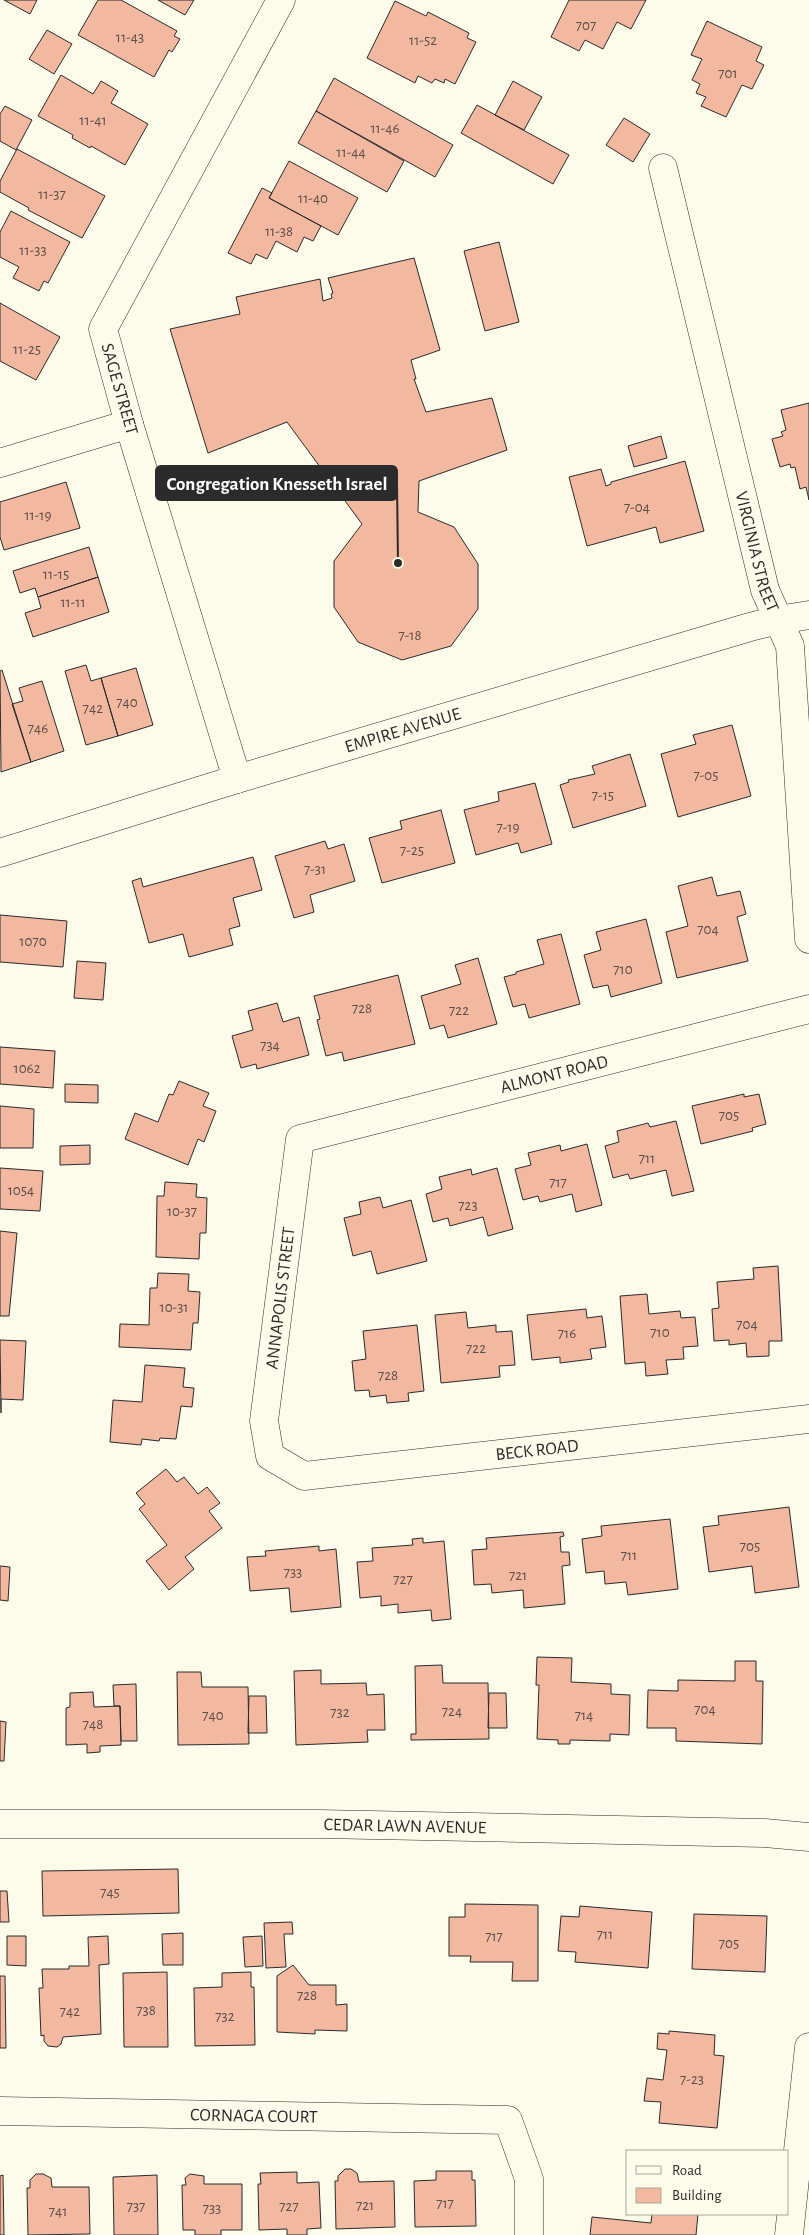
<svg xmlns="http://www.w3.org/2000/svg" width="809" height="2235" viewBox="0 0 809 2235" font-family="'Alegreya Sans',sans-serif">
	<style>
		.building { fill: #f2b8a0; stroke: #2b2b2b }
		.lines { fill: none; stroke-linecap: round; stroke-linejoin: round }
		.minor-casing { stroke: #2b2b2b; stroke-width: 29 }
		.major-casing { stroke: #2b2b2b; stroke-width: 29 }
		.minor { stroke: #fdfbea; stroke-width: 28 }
		.major { stroke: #fdfbea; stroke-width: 28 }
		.labels { text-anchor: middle; stroke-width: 4; stroke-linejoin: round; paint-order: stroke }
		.number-label { font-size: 15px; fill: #5d4e48 }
		.street-label { font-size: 18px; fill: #2b2b2b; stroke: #fdfbea }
		.leader { fill: none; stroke: #2b2b2b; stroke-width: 2 }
		.callout-dot { fill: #2b2b2b; stroke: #fdfbea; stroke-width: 2 }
		.callout { fill: #2b2b2b; stroke: #2b2b2b; stroke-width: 2 }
		.callout-label { font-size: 19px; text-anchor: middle; font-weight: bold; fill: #fff }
	</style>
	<rect width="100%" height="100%" fill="#fdfbea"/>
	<!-- building -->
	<path class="building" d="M 4,0 L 37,0 L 30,14 Z
		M 98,0 L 121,0 L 177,31 L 174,36 L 180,39 L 172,52 L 169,50 L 154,77 L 78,35 Z
		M 158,0 L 194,0 L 185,15 Z
		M 569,0 L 646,0 L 631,29 L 617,22 L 603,49 L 585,40 L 579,51 L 551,37 Z
		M 395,1 L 426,16 L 428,12 L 469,33 L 467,38 L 476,42 L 455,84 L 445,79 L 444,83 L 435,79 L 432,83 L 418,76 L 415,83 L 367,58 Z
		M 707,21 L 762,47 L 756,61 L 764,65 L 752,89 L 742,85 L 726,117 L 701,106 L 706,97 L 696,93 L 700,84 L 692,80 L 702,59 L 691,55 Z
		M 47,30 L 72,44 L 54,74 L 29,59 Z
		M 61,75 L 93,94 L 101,81 L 118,91 L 111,103 L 148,124 L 125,165 L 91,146 L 90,148 L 72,138 L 73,135 L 38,116 Z
		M 334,78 L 453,145 L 435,177 L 316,111 Z
		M 513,81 L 542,97 L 524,130 L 495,115 Z
		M 477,105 L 569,155 L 553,184 L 461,133 Z
		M 5,106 L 32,120 L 16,150 L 0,141 L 0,114 Z
		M 316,111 L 404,161 L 387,192 L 298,143 Z
		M 624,118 L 650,134 L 633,162 L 606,145 Z
		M 17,149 L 105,196 L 82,238 L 28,210 L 29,208 L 0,192 L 0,181 Z
		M 289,161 L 358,198 L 338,235 L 269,198 Z
		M 262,188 L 272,193 L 269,198 L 321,226 L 313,241 L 304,237 L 297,252 L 276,241 L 267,259 L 256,254 L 251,264 L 228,253 Z
		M 11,211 L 70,242 L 48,283 L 44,281 L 39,291 L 13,278 L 19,267 L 0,257 L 0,232 Z
		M 499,242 L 519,322 L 485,331 L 464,251 Z
		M 414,258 L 440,350 L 411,360 L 416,379 L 414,379 L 426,412 L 492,398 L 507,450 L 419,481 L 418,512 L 454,527 L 478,564 L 478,609 L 451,646 L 402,660 L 358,642 L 334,607 L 334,561 L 362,524 L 287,422 L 208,453 L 170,329 L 240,314 L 236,297 L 320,279 L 323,301 L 332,298 L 331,294 L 333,293 L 328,278 Z
		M 0,303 L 60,337 L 36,380 L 0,361 Z
		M 809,403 L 809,500 L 806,487 L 800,489 L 795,467 L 791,468 L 790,464 L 780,467 L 772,439 L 783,436 L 781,432 L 786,430 L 781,410 Z
		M 661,436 L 667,458 L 634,467 L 628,446 Z
		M 685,461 L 704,531 L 660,543 L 656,527 L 587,546 L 569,477 L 601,469 L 606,486 L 611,484 L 611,482 Z
		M 66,482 L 80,528 L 4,550 L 0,537 L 0,502 Z
		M 89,547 L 98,577 L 38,597 L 35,588 L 20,593 L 13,571 Z
		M 98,577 L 109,612 L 33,637 L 25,613 L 41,608 L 38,597 Z
		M 86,665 L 91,681 L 101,678 L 118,736 L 86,745 L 65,671 Z
		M 136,668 L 153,725 L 118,736 L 101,678 Z
		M 2,670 L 31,762 L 1,772 L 0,671 Z
		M 42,681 L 64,751 L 31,762 L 12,704 L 23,701 L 19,688 Z
		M 732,725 L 751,796 L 678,817 L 661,754 L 696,744 L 693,735 Z
		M 630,754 L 646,806 L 573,828 L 560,785 L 569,782 L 568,780 L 595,774 L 592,766 Z
		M 535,783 L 552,844 L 521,853 L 518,843 L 476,855 L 464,810 L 499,801 L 498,792 Z
		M 441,810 L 455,863 L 382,883 L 369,838 L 402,829 L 400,821 Z
		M 325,841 L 328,849 L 344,844 L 355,881 L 310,895 L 314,912 L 294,918 L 275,856 Z
		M 253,857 L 262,890 L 233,898 L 240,926 L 229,929 L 233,945 L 189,957 L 183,934 L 149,943 L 132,881 L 141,878 L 143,887 Z
		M 712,877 L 717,896 L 740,891 L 746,914 L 737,917 L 748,961 L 677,978 L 666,932 L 688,926 L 678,886 Z
		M 0,915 L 67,921 L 63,967 L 0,962 Z
		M 646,919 L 662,983 L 611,997 L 608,985 L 593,988 L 584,955 L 601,950 L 596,932 Z
		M 561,934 L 580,1004 L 529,1018 L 525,1004 L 513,1007 L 504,977 L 516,974 L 516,972 L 544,964 L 537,940 Z
		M 478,958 L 497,1024 L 448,1038 L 444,1025 L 430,1029 L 421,996 L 461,984 L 455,965 Z
		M 77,961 L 106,963 L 103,1000 L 74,998 Z
		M 398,975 L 415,1044 L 344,1061 L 342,1052 L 326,1056 L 317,1020 L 320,1019 L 314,996 Z
		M 277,1003 L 283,1022 L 299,1017 L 309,1055 L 257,1069 L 256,1064 L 241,1068 L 232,1036 L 253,1030 L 248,1011 Z
		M 0,1047 L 55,1051 L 53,1088 L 0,1084 Z
		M 179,1081 L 209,1093 L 203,1106 L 216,1111 L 204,1142 L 198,1139 L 188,1165 L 125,1139 L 135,1113 L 158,1122 L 169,1094 L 173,1095 Z
		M 65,1084 L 98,1085 L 98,1103 L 65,1102 Z
		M 744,1094 L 744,1097 L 759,1094 L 766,1124 L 752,1128 L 753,1131 L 701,1144 L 692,1106 Z
		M 0,1106 L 34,1109 L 33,1148 L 0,1148 Z
		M 676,1121 L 694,1191 L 672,1196 L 666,1170 L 630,1179 L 628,1174 L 613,1178 L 605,1146 L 619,1142 L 617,1131 L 648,1123 L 650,1127 Z
		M 587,1144 L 602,1205 L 576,1212 L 572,1194 L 540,1202 L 538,1196 L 523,1200 L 515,1169 L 531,1165 L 528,1153 L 560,1145 L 561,1151 Z
		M 90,1145 L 90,1164 L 60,1165 L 60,1146 Z
		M 0,1168 L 43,1171 L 40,1211 L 0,1209 Z
		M 497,1168 L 513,1229 L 488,1236 L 483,1217 L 450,1226 L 448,1218 L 433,1222 L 426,1194 L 442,1189 L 439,1177 L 471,1169 L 472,1175 Z
		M 165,1182 L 197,1184 L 196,1197 L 207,1198 L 206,1233 L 200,1233 L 199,1259 L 156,1257 L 157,1196 L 164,1196 Z
		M 380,1197 L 383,1208 L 411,1200 L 427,1261 L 377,1274 L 371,1251 L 353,1256 L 344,1218 L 361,1214 L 359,1202 Z
		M 0,1231 L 17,1233 L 9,1316 L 0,1316 Z
		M 778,1266 L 782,1341 L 769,1341 L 769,1356 L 747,1357 L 746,1343 L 729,1345 L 729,1340 L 714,1341 L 712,1309 L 719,1308 L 717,1282 L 754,1279 L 753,1268 Z
		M 158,1273 L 189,1274 L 188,1291 L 200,1292 L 198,1323 L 193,1323 L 191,1350 L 119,1347 L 120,1324 L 149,1325 L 150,1288 L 157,1288 Z
		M 647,1294 L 649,1314 L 680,1311 L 681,1318 L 695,1317 L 698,1346 L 683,1347 L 684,1359 L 666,1360 L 668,1374 L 646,1376 L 645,1362 L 625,1364 L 620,1296 Z
		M 586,1309 L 587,1318 L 602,1316 L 606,1347 L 590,1349 L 592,1359 L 560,1363 L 560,1357 L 532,1360 L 527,1315 Z
		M 466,1312 L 468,1328 L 496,1325 L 496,1332 L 512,1331 L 515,1365 L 499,1366 L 500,1377 L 441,1383 L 435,1315 Z
		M 417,1325 L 424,1391 L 408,1393 L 409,1401 L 387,1403 L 386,1395 L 370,1397 L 369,1390 L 355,1391 L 352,1361 L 366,1359 L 363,1331 Z
		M 0,1340 L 26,1341 L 23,1400 L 1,1399 L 1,1413 Z
		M 145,1365 L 185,1368 L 183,1387 L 194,1388 L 192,1407 L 181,1406 L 176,1439 L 160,1438 L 159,1441 L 142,1439 L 141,1445 L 110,1442 L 113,1400 L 142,1402 Z
		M 166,1469 L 177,1482 L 184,1477 L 198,1494 L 207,1487 L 220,1503 L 209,1511 L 222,1528 L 185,1557 L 194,1569 L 169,1590 L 146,1561 L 167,1545 L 139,1509 L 145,1504 L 136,1493 Z
		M 789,1507 L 799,1587 L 755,1593 L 752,1566 L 709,1572 L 703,1527 L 719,1525 L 718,1516 Z
		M 670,1519 L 678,1589 L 628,1595 L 626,1582 L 605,1584 L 604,1571 L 586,1573 L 582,1539 L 602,1536 L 601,1526 Z
		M 563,1532 L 564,1536 L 560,1537 L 561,1552 L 569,1552 L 570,1565 L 562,1566 L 565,1604 L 524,1608 L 523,1590 L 492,1593 L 491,1584 L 474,1585 L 472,1550 L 487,1549 L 486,1538 Z
		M 423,1538 L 423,1543 L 444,1541 L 451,1619 L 432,1621 L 431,1610 L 398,1613 L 398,1604 L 381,1606 L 381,1596 L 360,1598 L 357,1562 L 373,1561 L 372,1548 L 413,1545 L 412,1539 Z
		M 319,1546 L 319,1551 L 336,1549 L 341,1607 L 291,1612 L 289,1588 L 250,1591 L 247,1557 L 266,1556 L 265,1551 Z
		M 0,1566 L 10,1567 L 8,1601 L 0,1600 Z
		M 537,1657 L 572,1658 L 571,1682 L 611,1684 L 611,1694 L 630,1695 L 629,1735 L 610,1734 L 610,1741 L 570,1740 L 570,1744 L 558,1744 L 558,1740 L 537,1739 L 539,1685 L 536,1685 Z
		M 735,1661 L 756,1661 L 756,1681 L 763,1681 L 762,1744 L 676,1741 L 676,1728 L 647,1728 L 648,1690 L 678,1691 L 678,1680 L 735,1681 Z
		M 442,1665 L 443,1683 L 488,1683 L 489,1739 L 411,1740 L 411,1734 L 416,1734 L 415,1666 Z
		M 321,1670 L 321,1684 L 366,1683 L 367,1695 L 384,1694 L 385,1730 L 367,1730 L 368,1742 L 296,1745 L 294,1671 Z
		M 177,1672 L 201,1672 L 202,1687 L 248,1687 L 249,1744 L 178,1745 Z
		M 136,1684 L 137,1741 L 121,1741 L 120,1706 L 114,1706 L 113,1685 Z
		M 93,1692 L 94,1707 L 120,1706 L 121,1745 L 100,1746 L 100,1752 L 87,1753 L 87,1744 L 66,1745 L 66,1708 L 70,1707 L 70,1693 Z
		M 489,1693 L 506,1693 L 507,1728 L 488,1728 Z
		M 249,1696 L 266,1696 L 267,1733 L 248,1733 Z
		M 0,1721 L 6,1722 L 4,1761 L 0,1761 Z
		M 178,1869 L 179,1913 L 43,1916 L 42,1871 Z
		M 0,1891 L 7,1891 L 9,1922 L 0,1922 Z
		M 465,1904 L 538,1905 L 538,1981 L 512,1981 L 513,1962 L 470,1962 L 471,1956 L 449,1956 L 449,1917 L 465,1917 Z
		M 580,1906 L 652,1912 L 648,1968 L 575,1962 L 576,1952 L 558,1951 L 561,1916 L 579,1917 Z
		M 694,1914 L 767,1916 L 765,1972 L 692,1969 Z
		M 292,1922 L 293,1934 L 284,1934 L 286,1967 L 266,1968 L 264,1923 Z
		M 183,1933 L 183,1965 L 163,1965 L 162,1934 Z
		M 7,1936 L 26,1936 L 26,1966 L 7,1965 Z
		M 108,1936 L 109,1964 L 99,1965 L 101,2034 L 63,2037 L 61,2044 L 57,2047 L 48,2046 L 44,2041 L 44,2035 L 41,2036 L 39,1988 L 43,1988 L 42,1969 L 69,1969 L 69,1966 L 89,1966 L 88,1937 Z
		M 262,1936 L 263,1966 L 245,1967 L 243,1937 Z
		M 293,1965 L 309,1985 L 336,1985 L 336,2005 L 347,2004 L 347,2031 L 315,2030 L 315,2034 L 277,2032 L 277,1976 Z
		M 167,1972 L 168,2047 L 124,2047 L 123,1973 Z
		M 251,1972 L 251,1987 L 254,1987 L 255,2045 L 195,2046 L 194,1988 L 222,1987 L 222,1973 Z
		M 0,1976 L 5,1976 L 6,2048 L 0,2048 Z
		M 669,2031 L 715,2035 L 714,2055 L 724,2056 L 717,2128 L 659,2123 L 661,2102 L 644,2101 L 647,2078 L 663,2080 L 667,2050 L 657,2049 L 658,2033 L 669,2034 Z
		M 345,2169 L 351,2169 L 357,2173 L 359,2182 L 394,2181 L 395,2227 L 336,2229 L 335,2181 L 338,2181 L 338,2176 Z
		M 436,2171 L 472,2171 L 472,2180 L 475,2180 L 476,2226 L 415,2227 L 414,2181 L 436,2180 Z
		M 297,2172 L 297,2183 L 319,2182 L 321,2228 L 307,2229 L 307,2235 L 287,2235 L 287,2229 L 259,2230 L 258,2184 L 261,2184 L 260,2173 Z
		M 36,2174 L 43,2174 L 51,2178 L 52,2187 L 89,2187 L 90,2234 L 28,2235 L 27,2188 L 30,2188 L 30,2180 Z
		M 190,2174 L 204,2176 L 204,2184 L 242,2184 L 242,2230 L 221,2230 L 221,2235 L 195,2235 L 195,2230 L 183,2230 L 182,2185 L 186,2185 L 185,2178 Z
		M 3,2175 L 4,2235 L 0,2235 L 0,2176 Z
		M 157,2175 L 158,2235 L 114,2235 L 113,2177 Z
		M 652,2214 L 698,2214 L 696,2235 L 590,2235 L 592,2217 L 651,2223 Z"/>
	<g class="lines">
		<!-- minor casing -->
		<g class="minor-casing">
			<g id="minor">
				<path id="s1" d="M 663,168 L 765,590 L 790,646 L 809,939"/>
				<path d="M 0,463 L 129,424"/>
				<path d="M 237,779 L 129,424 L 103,329 L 281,0"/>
				<path id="s2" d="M 809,1009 L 300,1139 L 264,1421 L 270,1456 L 304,1476 L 809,1419"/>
				<path id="s3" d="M 0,1824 L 320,1824 L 765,1833 L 809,1837"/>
				<path id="s4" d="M 0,2111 L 508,2120 L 529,2179 L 529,2235"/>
				<path d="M 789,2235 L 809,2047"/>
			</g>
		</g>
		<!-- major casing -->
		<g class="major-casing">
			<g id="major">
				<path id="s5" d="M 0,853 L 237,779 L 750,627 L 778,620 L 809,615"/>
			</g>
		</g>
		<!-- minor -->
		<use href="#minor" class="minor"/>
		<!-- major -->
		<use href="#major" class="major"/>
	</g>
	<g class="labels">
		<!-- number labels -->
		<g class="number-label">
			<text x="586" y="30">707</text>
			<text x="130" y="42">11-43</text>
			<text x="423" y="45">11-52</text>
			<text x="728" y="78">701</text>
			<text x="93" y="125">11-41</text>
			<text x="385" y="133">11-46</text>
			<text x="351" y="157">11-44</text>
			<text x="52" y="199">11-37</text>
			<text x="313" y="203">11-40</text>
			<text x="279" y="236">11-38</text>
			<text x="33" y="255">11-33</text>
			<text x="27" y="354">11-25</text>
			<text x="637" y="512">7-04</text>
			<text x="38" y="520">11-19</text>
			<text x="56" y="579">11-15</text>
			<text x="73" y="607">11-11</text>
			<text x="410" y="640">7-18</text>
			<text x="127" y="707">740</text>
			<text x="93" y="713">742</text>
			<text x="38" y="733">746</text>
			<text x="706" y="780">7-05</text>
			<text x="603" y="800">7-15</text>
			<text x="508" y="832">7-19</text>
			<text x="412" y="855">7-25</text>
			<text x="315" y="874">7-31</text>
			<text x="708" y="934">704</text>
			<text x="33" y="946">1070</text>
			<text x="623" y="974">710</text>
			<text x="362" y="1013">728</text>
			<text x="459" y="1015">722</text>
			<text x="270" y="1050">734</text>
			<text x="27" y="1073">1062</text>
			<text x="729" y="1120">705</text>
			<text x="647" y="1163">711</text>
			<text x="558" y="1187">717</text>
			<text x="21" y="1195">1054</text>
			<text x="468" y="1210">723</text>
			<text x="182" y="1216">10-37</text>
			<text x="174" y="1312">10-31</text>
			<text x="747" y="1329">704</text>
			<text x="660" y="1337">710</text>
			<text x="567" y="1338">716</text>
			<text x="476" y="1353">722</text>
			<text x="388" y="1380">728</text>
			<text x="750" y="1551">705</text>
			<text x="629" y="1560">711</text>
			<text x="293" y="1577">733</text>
			<text x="518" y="1580">721</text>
			<text x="403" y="1584">727</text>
			<text x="705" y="1714">704</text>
			<text x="452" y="1716">724</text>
			<text x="340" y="1717">732</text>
			<text x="213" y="1720">740</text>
			<text x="584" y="1720">714</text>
			<text x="93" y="1729">748</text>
			<text x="110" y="1897">745</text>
			<text x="605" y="1939">711</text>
			<text x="494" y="1941">717</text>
			<text x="729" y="1948">705</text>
			<text x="307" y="2000">728</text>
			<text x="146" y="2015">738</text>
			<text x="70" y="2016">742</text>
			<text x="225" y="2021">732</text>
			<text x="692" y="2084">7-23</text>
			<text x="445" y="2208">717</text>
			<text x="365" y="2210">721</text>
			<text x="136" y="2211">737</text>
			<text x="289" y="2211">727</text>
			<text x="212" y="2213">733</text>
			<text x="58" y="2216">741</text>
		</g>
		<!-- street labels -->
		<g class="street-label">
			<text transform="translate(120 389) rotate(74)" y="6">SAGE STREET</text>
			<text dy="6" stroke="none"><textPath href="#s1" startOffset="395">VIRGINIA STREET</textPath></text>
			<text dy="6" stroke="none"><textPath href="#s5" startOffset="421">EMPIRE AVENUE</textPath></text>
			<text transform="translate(554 1074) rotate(-14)" y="6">ALMONT ROAD</text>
			<text transform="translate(280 1298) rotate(-83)" y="6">ANNAPOLIS STREET</text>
			<text dy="6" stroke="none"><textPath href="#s2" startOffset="1119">BECK ROAD</textPath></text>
			<text dy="6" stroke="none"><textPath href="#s3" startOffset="405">CEDAR LAWN AVENUE</textPath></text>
			<text dy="6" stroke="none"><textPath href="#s4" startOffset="254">CORNAGA COURT</textPath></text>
		</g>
	</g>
	<!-- callouts -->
	<path class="leader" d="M398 563L397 483"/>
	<circle class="callout-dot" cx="398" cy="563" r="5"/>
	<rect class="callout" x="156" y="466" width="241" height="34" rx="5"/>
	<g class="callout-label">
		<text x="277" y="490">Congregation Knesseth Israel</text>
	</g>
	<!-- legend -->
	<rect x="626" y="2150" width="162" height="65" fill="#fdfbea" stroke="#a9a89e"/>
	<rect x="636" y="2166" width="25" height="8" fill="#fdfbea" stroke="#a9a89e"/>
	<text x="672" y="2175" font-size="15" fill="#2b2b2b">Road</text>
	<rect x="636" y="2188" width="25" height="15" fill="#f2b8a0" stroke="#a9a89e"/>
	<text x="672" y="2200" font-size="15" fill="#2b2b2b">Building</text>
</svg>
